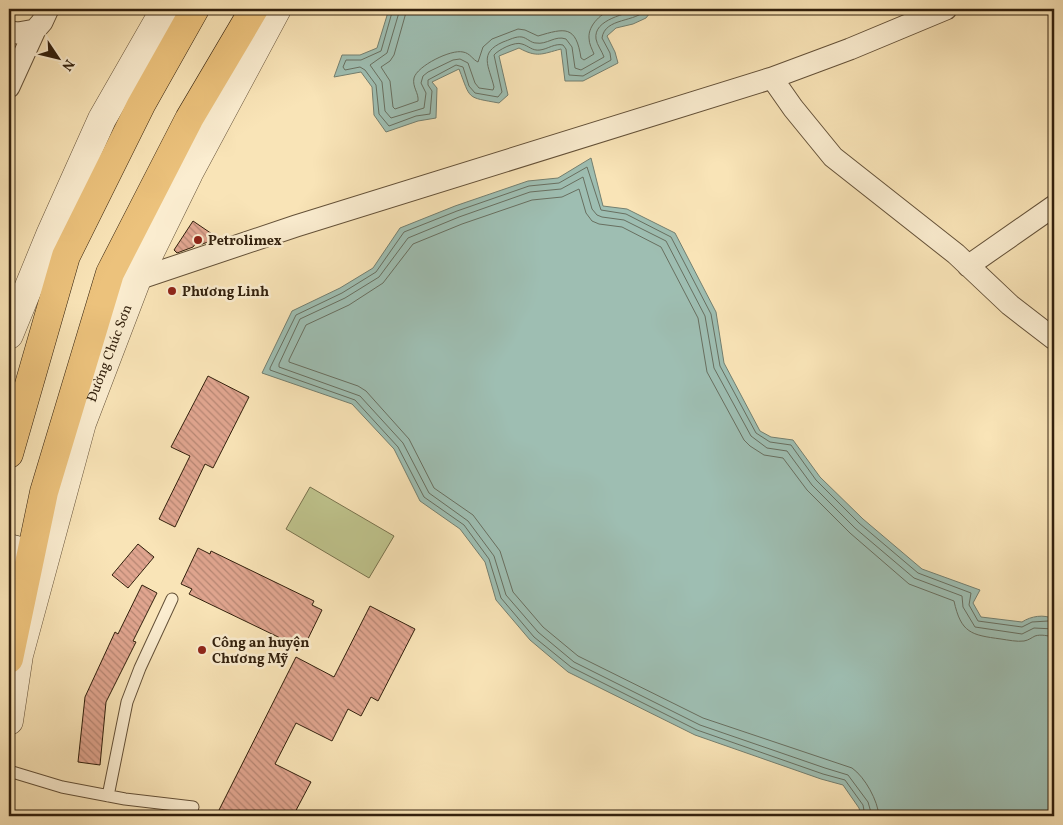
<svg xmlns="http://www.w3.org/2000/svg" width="1063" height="825" viewBox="0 0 1063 825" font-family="Vollkorn,serif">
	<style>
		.pitch { fill: #bfc48d; stroke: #78724d }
		.water { fill: #9ebeb2; stroke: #737f70 }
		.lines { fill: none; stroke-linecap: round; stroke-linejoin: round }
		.shore { stroke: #686f60; stroke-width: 1 }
		.building { fill: url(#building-back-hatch); stroke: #32200d }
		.service-casing { stroke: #645138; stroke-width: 13 }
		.minor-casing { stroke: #645138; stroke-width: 23 }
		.tertiary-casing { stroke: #645138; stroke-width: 29 }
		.secondary-casing { stroke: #32200d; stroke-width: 29 }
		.trunk-casing { stroke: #32200d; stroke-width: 29 }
		.service { stroke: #fbedd0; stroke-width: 11 }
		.minor { stroke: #fbedd0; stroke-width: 21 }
		.tertiary { stroke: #fbedd0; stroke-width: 28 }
		.secondary { stroke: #fbedd0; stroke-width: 28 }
		.trunk { stroke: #ecc27c; stroke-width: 28 }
		.poi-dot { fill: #8f2418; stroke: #fbedd0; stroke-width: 2 }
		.labels { text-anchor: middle; stroke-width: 5; stroke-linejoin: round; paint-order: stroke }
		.poi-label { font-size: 14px; font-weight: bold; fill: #32200d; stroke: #fbedd0; text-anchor: start }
		.street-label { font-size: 14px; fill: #32200d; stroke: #fbedd0 }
	</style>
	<defs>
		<pattern id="building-back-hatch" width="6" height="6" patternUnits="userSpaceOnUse" patternTransform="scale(1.25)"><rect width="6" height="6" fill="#e0a58f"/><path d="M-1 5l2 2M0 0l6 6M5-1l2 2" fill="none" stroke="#b68673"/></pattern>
	</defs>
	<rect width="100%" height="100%" fill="#f9e4b7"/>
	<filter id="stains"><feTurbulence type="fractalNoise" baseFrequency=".004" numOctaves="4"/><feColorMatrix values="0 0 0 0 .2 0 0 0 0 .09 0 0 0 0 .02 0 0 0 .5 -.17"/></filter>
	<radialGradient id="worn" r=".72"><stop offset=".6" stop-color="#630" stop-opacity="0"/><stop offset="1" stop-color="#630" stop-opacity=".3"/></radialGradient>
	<!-- pitch -->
	<path class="pitch" d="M 310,487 L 394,536 L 369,578 L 286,529 Z"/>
	<!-- water -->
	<path class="water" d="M 389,9 L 653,9 L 646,18 L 633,24 L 616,28 L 607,36 L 615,52 L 618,63 L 583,81 L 565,81 L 561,49 C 542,54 537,58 519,48 L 499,56 L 508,95 L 499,103 C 466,97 471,100 459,69 L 432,82 L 437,88 L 436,118 L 418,121 L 386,132 L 374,115 L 372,87 L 361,72 L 334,77 L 342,55 L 360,55 L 377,48 Z
		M 591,158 L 603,206 L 627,209 L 675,233 L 716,312 L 724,363 L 760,431 L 771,437 L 793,440 L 820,477 L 863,519 L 922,569 L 980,590 L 973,603 L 981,617 L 1022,622 C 1031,616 1044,614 1054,619 L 1054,816 L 861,816 L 859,808 L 843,785 L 821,779 L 695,735 L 568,672 L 530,640 L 496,600 L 485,562 L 460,529 L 420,501 L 394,449 L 352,404 L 262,373 L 292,311 L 340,288 L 373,268 L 400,228 L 455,206 L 528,181 L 558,178 Z"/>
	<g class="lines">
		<!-- shore -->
		<path class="shore" d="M 393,9 L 381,51 L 361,60 L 346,60 L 343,67 L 345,70 L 360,67 L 365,70 L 376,85 L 379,114 L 389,126 L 416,116 L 430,114 L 432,91 L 428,85 L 428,80 L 456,65 L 463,67 L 469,86 L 475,93 L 498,97 L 502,92 L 494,55 C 498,50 515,41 522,44 C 529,46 532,51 540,50 C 548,49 555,43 563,45 L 566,49 L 569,75 L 583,76 L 611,60 L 610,53 L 602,38 C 605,17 636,23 647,9
			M 400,9 L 387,53 L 370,65 L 382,82 L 385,111 L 391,118 L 424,108 L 426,93 L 421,83 L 423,76 L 428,72 L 453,60 L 460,59 L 468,63 L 475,83 L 479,88 L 493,90 L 494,87 C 489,66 478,53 503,42 C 509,40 516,36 522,37 C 527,38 531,43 536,43 C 547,45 555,35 566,39 L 572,47 L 575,68 L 581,70 L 604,57 C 602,51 597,45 596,39 C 593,19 627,14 639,9
			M 407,9 L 394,55 L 390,61 L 381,67 L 390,81 L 393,107 L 395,109 L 418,101 C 419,93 412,87 414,78 C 417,66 451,49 463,52 C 470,53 473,60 478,62 L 483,47 L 492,39 L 518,29 L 525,30 L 538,36 C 565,28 576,25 581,58 L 584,60 L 594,54 C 592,49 589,44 589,38 C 588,25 602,12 614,9
			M 865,816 L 863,805 L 845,780 L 823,774 L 697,730 L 571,667 L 534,637 L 501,598 L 489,559 L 464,525 L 424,497 L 398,447 L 355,400 L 270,370 L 270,368 L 296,315 L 342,293 L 376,272 L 404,232 L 457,211 L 529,186 L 559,183 L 587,167 L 601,210 L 626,214 L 671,237 L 711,314 L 720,366 L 756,433 L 770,442 L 791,445 L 816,480 L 859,523 L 918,573 L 971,593 L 969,605 L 978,621 L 1022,627 L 1032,622 L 1048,621 L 1054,623
			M 872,816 L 868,802 L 848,775 L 825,768 L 700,725 L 574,662 L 538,632 L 506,595 L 494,556 L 468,521 L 429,493 L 403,443 L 360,396 L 279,367 L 279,364 L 300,319 L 345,298 L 379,277 L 408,238 L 459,217 L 530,192 L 561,189 L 583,177 L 592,209 L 597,215 L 602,217 L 624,220 L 666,241 L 705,316 L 714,368 L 751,436 L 767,448 L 787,451 L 812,485 L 855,528 L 914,578 L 962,596 L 963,607 L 975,627 L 1022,634 L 1034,628 L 1054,629
			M 879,816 C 878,801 865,777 852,768 L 703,718 L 578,656 L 543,627 L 513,592 L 500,551 L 473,515 L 434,488 L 409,439 L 366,391 L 358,386 L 289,362 L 289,360 L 306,325 L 349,305 L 383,283 L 413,244 L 462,224 L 532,200 L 562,197 L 579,189 L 586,213 L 592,221 L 599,224 L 622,227 L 661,247 L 698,318 L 707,372 L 744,440 L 750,446 L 764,455 L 783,458 L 807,490 L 850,533 L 909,584 L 954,601 C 961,633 971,635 1001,639 C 1008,640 1017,642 1024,641 C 1029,640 1031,638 1035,636 C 1041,634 1048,636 1054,637"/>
	</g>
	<!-- building -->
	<path class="building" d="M 193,221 L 218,238 L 200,245 L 196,243 L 193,247 L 177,253 L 174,250 Z
		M 208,376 L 249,397 L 213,468 L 205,464 L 175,527 L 159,519 L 190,456 L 171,447 Z
		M 138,544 L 154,557 L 128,588 L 112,575 Z
		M 198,548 L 210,554 L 211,551 L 314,601 L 312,605 L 322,610 L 303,649 L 189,594 L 192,589 L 181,584 Z
		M 142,585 L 157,593 L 133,641 L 136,642 L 106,702 L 100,765 L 78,762 L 85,697 L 115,632 L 118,634 Z
		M 370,606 L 415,629 L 378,701 L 371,697 L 361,716 L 348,709 L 332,741 L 296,723 L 275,764 L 311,782 L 293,816 L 216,816 L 296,657 L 334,677 Z"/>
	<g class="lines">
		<!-- service casing -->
		<g class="service-casing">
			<path id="service" d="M 9,771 L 62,787 L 125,799 L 193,807
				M 108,796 L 127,702 L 140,668 L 172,599"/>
		</g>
		<!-- minor casing -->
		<g class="minor-casing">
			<path id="minor" d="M 9,32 L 18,33 L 35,30
				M 772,78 L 793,108 L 833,157 L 956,254 L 1010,305 L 1054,339
				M 9,87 L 35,30 L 42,22 L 48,9
				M 968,266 L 1054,206
				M 129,282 L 296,226 L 772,78 L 850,49 L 946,9"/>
		</g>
		<!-- tertiary casing -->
		<g class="tertiary-casing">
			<g id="tertiary">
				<path d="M 9,335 L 50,235 L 102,119 L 165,9"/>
				<path id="s1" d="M 9,721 L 19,655 L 82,423 L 137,279 L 189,173 L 277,9"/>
			</g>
		</g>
		<!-- secondary casing -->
		<g class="secondary-casing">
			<path id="secondary" d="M 9,548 L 31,554"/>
		</g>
		<!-- trunk casing -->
		<g class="trunk-casing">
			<path id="trunk" d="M 9,454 L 66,256 L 141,105 L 195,9
				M 9,659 L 44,492 L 110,273 L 189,119 L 254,9"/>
		</g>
		<!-- service -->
		<use href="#service" class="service"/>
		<!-- minor -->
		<use href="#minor" class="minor"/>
		<!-- tertiary -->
		<use href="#tertiary" class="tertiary"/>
		<!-- secondary -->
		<use href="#secondary" class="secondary"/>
		<!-- trunk -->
		<use href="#trunk" class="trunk"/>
	</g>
	<!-- markers -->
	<g class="poi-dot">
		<circle cx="198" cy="240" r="5"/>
		<circle cx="172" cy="291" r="5"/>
		<circle cx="202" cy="650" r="5"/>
	</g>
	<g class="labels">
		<!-- poi labels -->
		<g class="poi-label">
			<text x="208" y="245">Petrolimex</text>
			<text x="182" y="296">Phương Linh</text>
			<text x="212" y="647">Công an huyện<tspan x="212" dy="16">Chương Mỹ</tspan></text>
		</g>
		<!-- street labels -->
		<g class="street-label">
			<text dy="5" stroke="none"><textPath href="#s1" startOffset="382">Đường Chúc Sơn</textPath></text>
		</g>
	</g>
	<!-- margin -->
	<rect width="1063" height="825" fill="none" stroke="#f9e4b7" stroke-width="30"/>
	<rect x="10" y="10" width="1043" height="805" fill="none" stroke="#32200d" stroke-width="2.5"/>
	<rect x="15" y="15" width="1033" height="795" fill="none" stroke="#32200d"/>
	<!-- north arrow -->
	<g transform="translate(58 58) rotate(125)" stroke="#fbedd0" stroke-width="4" paint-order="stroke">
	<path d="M0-4L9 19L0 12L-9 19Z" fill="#32200d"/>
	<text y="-8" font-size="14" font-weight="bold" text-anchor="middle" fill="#32200d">N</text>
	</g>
	<rect width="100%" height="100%" filter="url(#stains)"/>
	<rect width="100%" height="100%" fill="url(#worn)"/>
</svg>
